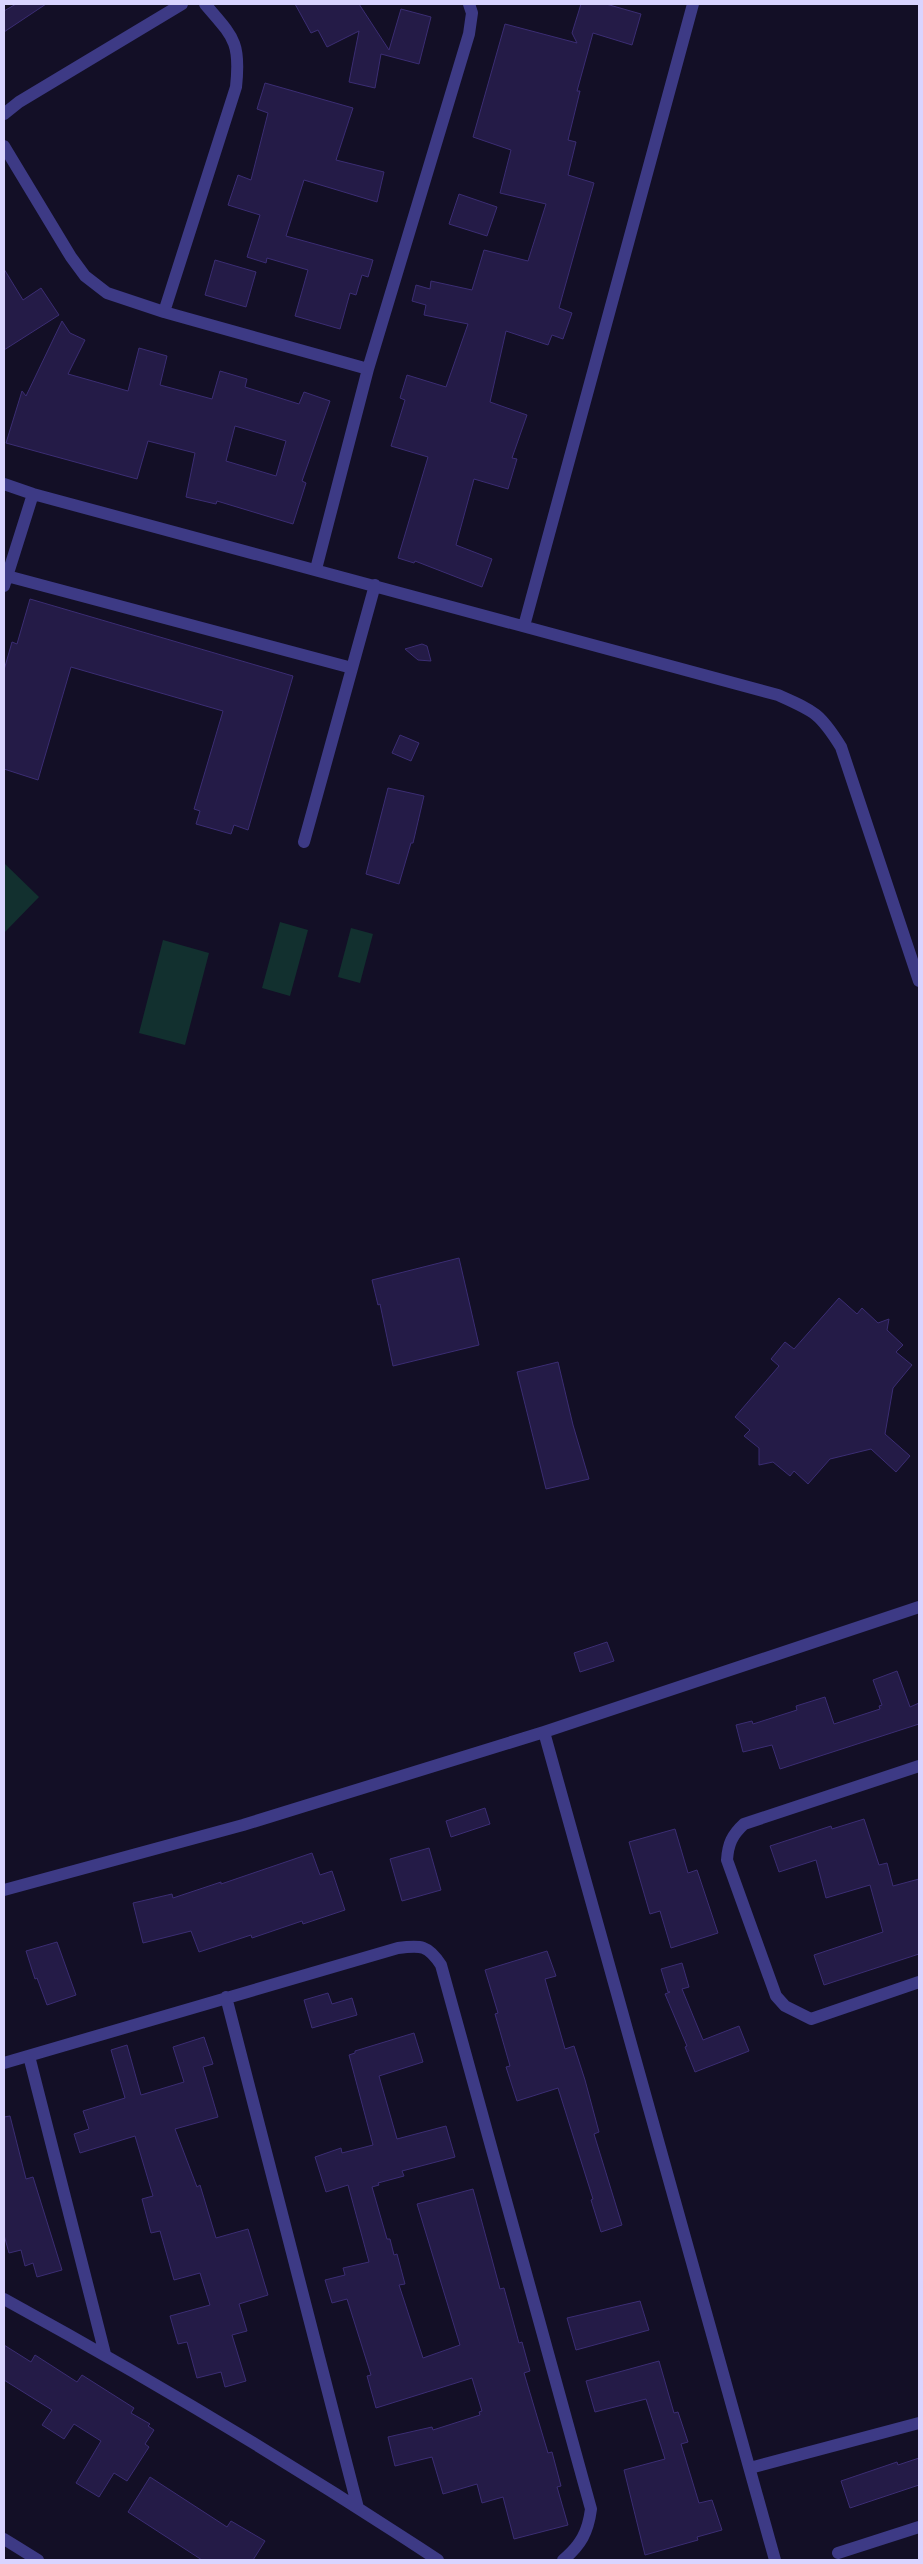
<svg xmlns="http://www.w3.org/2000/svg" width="923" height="2564" viewBox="0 0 923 2564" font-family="'Source Sans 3',sans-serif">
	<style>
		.green { fill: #12302f }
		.building { fill: #241b47; stroke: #3b2d73; fill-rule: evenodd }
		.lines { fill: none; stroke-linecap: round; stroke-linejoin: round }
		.minor { stroke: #3d3a85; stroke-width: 12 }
	</style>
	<rect width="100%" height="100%" fill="#130f26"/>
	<!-- green -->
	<path class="green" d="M 4,863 L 39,897 L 4,933 Z
		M 280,922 L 308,930 L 290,996 L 262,988 Z
		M 351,928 L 373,934 L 360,983 L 338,977 Z
		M 163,940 L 209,953 L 185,1045 L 139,1033 Z"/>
	<!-- building -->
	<path class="building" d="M 16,4 L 46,4 L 4,32 L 4,11 Z
		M 295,4 L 359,4 L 389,50 L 401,9 L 431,17 L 419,64 L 381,54 L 375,88 L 349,82 L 359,31 L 327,47 L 318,30 L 311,33 Z
		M 581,4 L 606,4 L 641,14 L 632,45 L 593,33 L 577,91 L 580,91 L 568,140 L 576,142 L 568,175 L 594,183 L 559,308 L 572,313 L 563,339 L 552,335 L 548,345 L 506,331 L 490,402 L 527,415 L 512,458 L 517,459 L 508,489 L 474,479 L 456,545 L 492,559 L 482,587 L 415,561 L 414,563 L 398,558 L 428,457 L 391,446 L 405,400 L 400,398 L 407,375 L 446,387 L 468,324 L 424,315 L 426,305 L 412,301 L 416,285 L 430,289 L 431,281 L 472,290 L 484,250 L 528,261 L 546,204 L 500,193 L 511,150 L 473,137 L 505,24 L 577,43 L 572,33 Z
		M 265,83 L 353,108 L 336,160 L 384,172 L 377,202 L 304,180 L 286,236 L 373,260 L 368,277 L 362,275 L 356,295 L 350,293 L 340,329 L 295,316 L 308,270 L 267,258 L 266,263 L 247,257 L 260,215 L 228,205 L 238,175 L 251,180 L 268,113 L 257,109 Z
		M 459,194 L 497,207 L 487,236 L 449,224 Z
		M 215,260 L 256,272 L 246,307 L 205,295 Z
		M 4,269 L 23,300 L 41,288 L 59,315 L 4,350 Z
		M 62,321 L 70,333 L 85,340 L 68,374 L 128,391 L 139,348 L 167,356 L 160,385 L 212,399 L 220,371 L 247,379 L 245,387 L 299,404 L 304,392 L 330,401 L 302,481 L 306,483 L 293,524 L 217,501 L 216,504 L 186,497 L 195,453 L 148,441 L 137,479 L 6,443 L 22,391 L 26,396 ZM 235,426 L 286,441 L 276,476 L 226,461 Z
		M 30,599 L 293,676 L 248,830 L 234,825 L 231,834 L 196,824 L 200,811 L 194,809 L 223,711 L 71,667 L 38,780 L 4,769 L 4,670 L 12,642 L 17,644 Z
		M 422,644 L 427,646 L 431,661 L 418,660 L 405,649 Z
		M 400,735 L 419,743 L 411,761 L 392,753 Z
		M 388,788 L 424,796 L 413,843 L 411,843 L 399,884 L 366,874 Z
		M 459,1258 L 479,1345 L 393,1366 L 380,1304 L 378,1305 L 372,1280 Z
		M 839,1298 L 857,1314 L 862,1308 L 878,1323 L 889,1319 L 887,1330 L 903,1345 L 896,1352 L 912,1365 L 893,1388 L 885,1434 L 910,1456 L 896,1472 L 871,1449 L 830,1459 L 808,1484 L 794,1471 L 790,1476 L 773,1462 L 759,1465 L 759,1448 L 744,1436 L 750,1430 L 735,1417 L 779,1366 L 771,1359 L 785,1342 L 794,1349 Z
		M 558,1362 L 573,1425 L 589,1479 L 546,1489 L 517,1372 Z
		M 607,1642 L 614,1661 L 580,1672 L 574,1653 Z
		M 897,1671 L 910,1707 L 919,1703 L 919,1724 L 780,1769 L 772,1745 L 743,1752 L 736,1725 L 752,1721 L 753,1724 L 797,1710 L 796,1706 L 825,1697 L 834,1724 L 880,1709 L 879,1706 L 882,1705 L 873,1680 Z
		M 485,1808 L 490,1824 L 451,1837 L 446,1821 Z
		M 864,1819 L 879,1865 L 887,1863 L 893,1886 L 919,1879 L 919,1954 L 824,1985 L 814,1955 L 883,1932 L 870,1885 L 826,1898 L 816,1860 L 779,1872 L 770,1846 L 831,1826 L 832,1829 Z
		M 675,1829 L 688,1873 L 697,1870 L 718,1933 L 671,1948 L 660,1911 L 650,1914 L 629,1842 Z
		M 429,1848 L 441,1890 L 402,1901 L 390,1859 Z
		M 312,1853 L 320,1875 L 332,1871 L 345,1910 L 303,1924 L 302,1921 L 252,1938 L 251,1935 L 199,1952 L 191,1931 L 143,1943 L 133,1903 L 172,1894 L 173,1898 L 221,1882 L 221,1884 Z
		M 57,1942 L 76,1995 L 47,2005 L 37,1978 L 35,1979 L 26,1951 Z
		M 547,1951 L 556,1976 L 545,1979 L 565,2049 L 574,2046 L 585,2080 L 599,2132 L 594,2134 L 622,2225 L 601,2232 L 591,2200 L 593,2199 L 558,2088 L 517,2101 L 506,2067 L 510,2066 L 495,2014 L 498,2013 L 485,1970 Z
		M 682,1963 L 689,1987 L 682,1989 L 703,2040 L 739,2026 L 749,2051 L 695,2072 L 685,2047 L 687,2046 L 665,1994 L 670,1992 L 668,1992 L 661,1969 Z
		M 328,1993 L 332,2004 L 352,1998 L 357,2015 L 312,2028 L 304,2000 Z
		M 414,2033 L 423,2062 L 379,2076 L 397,2139 L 446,2126 L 455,2157 L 402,2171 L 404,2176 L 378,2183 L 379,2185 L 372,2187 L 387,2239 L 390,2239 L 394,2255 L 397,2254 L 405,2284 L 399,2285 L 423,2358 L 460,2345 L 417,2204 L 473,2189 L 500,2289 L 504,2288 L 519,2343 L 522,2342 L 530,2371 L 524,2373 L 548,2453 L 552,2452 L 561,2486 L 557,2487 L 568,2525 L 514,2539 L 503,2497 L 482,2503 L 477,2484 L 443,2494 L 432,2457 L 395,2466 L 388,2437 L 432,2427 L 433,2430 L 480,2415 L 479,2412 L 482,2411 L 472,2378 L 376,2408 L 367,2376 L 371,2375 L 347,2299 L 332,2303 L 325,2280 L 345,2275 L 343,2268 L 369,2262 L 348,2185 L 326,2192 L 315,2157 L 341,2148 L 342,2153 L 373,2145 L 349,2055 L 355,2053 L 355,2051 Z
		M 204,2037 L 213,2064 L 203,2067 L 218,2117 L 175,2129 L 197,2187 L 200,2185 L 216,2238 L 248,2229 L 268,2295 L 239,2304 L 247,2331 L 232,2335 L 246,2381 L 225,2387 L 221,2372 L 197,2378 L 187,2342 L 178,2344 L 170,2316 L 210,2305 L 200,2273 L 174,2280 L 160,2231 L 151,2233 L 142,2199 L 153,2196 L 135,2136 L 80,2153 L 74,2134 L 89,2129 L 83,2111 L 125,2098 L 111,2050 L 127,2045 L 141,2095 L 184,2082 L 173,2047 Z
		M 10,2116 L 26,2179 L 33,2177 L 62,2270 L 37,2277 L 33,2263 L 25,2266 L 21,2250 L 9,2253 L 4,2235 L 4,2117 Z
		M 640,2301 L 649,2330 L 576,2350 L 567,2318 Z
		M 4,2345 L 31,2362 L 35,2355 L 77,2382 L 82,2375 L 134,2408 L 131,2413 L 150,2424 L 148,2426 L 154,2430 L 145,2444 L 149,2447 L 127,2481 L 114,2473 L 99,2497 L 76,2483 L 101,2441 L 74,2424 L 64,2439 L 42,2425 L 52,2410 L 4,2380 Z
		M 659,2361 L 674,2413 L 678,2412 L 688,2442 L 681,2444 L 699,2503 L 712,2500 L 722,2530 L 697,2537 L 698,2540 L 645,2555 L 624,2470 L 665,2459 L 646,2399 L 595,2412 L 586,2381 Z
		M 919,2458 L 919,2485 L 850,2508 L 841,2481 L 897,2462 L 898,2465 Z
		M 150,2477 L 227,2527 L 231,2521 L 265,2541 L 253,2560 L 202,2560 L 128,2512 Z"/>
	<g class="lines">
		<!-- minor -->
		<path class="minor" d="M 4,114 L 19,102 L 182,4
			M 4,146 L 71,257 L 85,276 L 107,293 L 164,312 L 368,369
			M 164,312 L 236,87 C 241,41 233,37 205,4
			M 4,484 L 33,494 L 778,695 C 814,711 820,713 841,747 L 919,981
			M 316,569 L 368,369 L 469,34 L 472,13 L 469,4
			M 7,576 L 352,668
			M 4,586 L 33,494
			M 524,626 L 693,4
			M 304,842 L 375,585
			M 544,1732 L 775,2560
			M 919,1766 L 744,1824 C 732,1835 728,1844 727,1860 L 776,1996 L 785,2006 L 811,2019 L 919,1982
			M 4,1890 L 243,1825 L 544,1732 L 919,1607
			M 226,1997 L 358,2508
			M 29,2056 L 105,2354
			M 4,2063 L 398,1948 C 421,1945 428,1945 441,1965 L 591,2509 C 588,2532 581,2545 563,2560
			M 4,2299 C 152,2380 297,2467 438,2560
			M 750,2468 L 919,2423
			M 4,2539 L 38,2560
			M 838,2553 L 919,2527"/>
	</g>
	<!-- border -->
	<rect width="923" height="2564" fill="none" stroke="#d9d4ff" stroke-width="10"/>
</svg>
